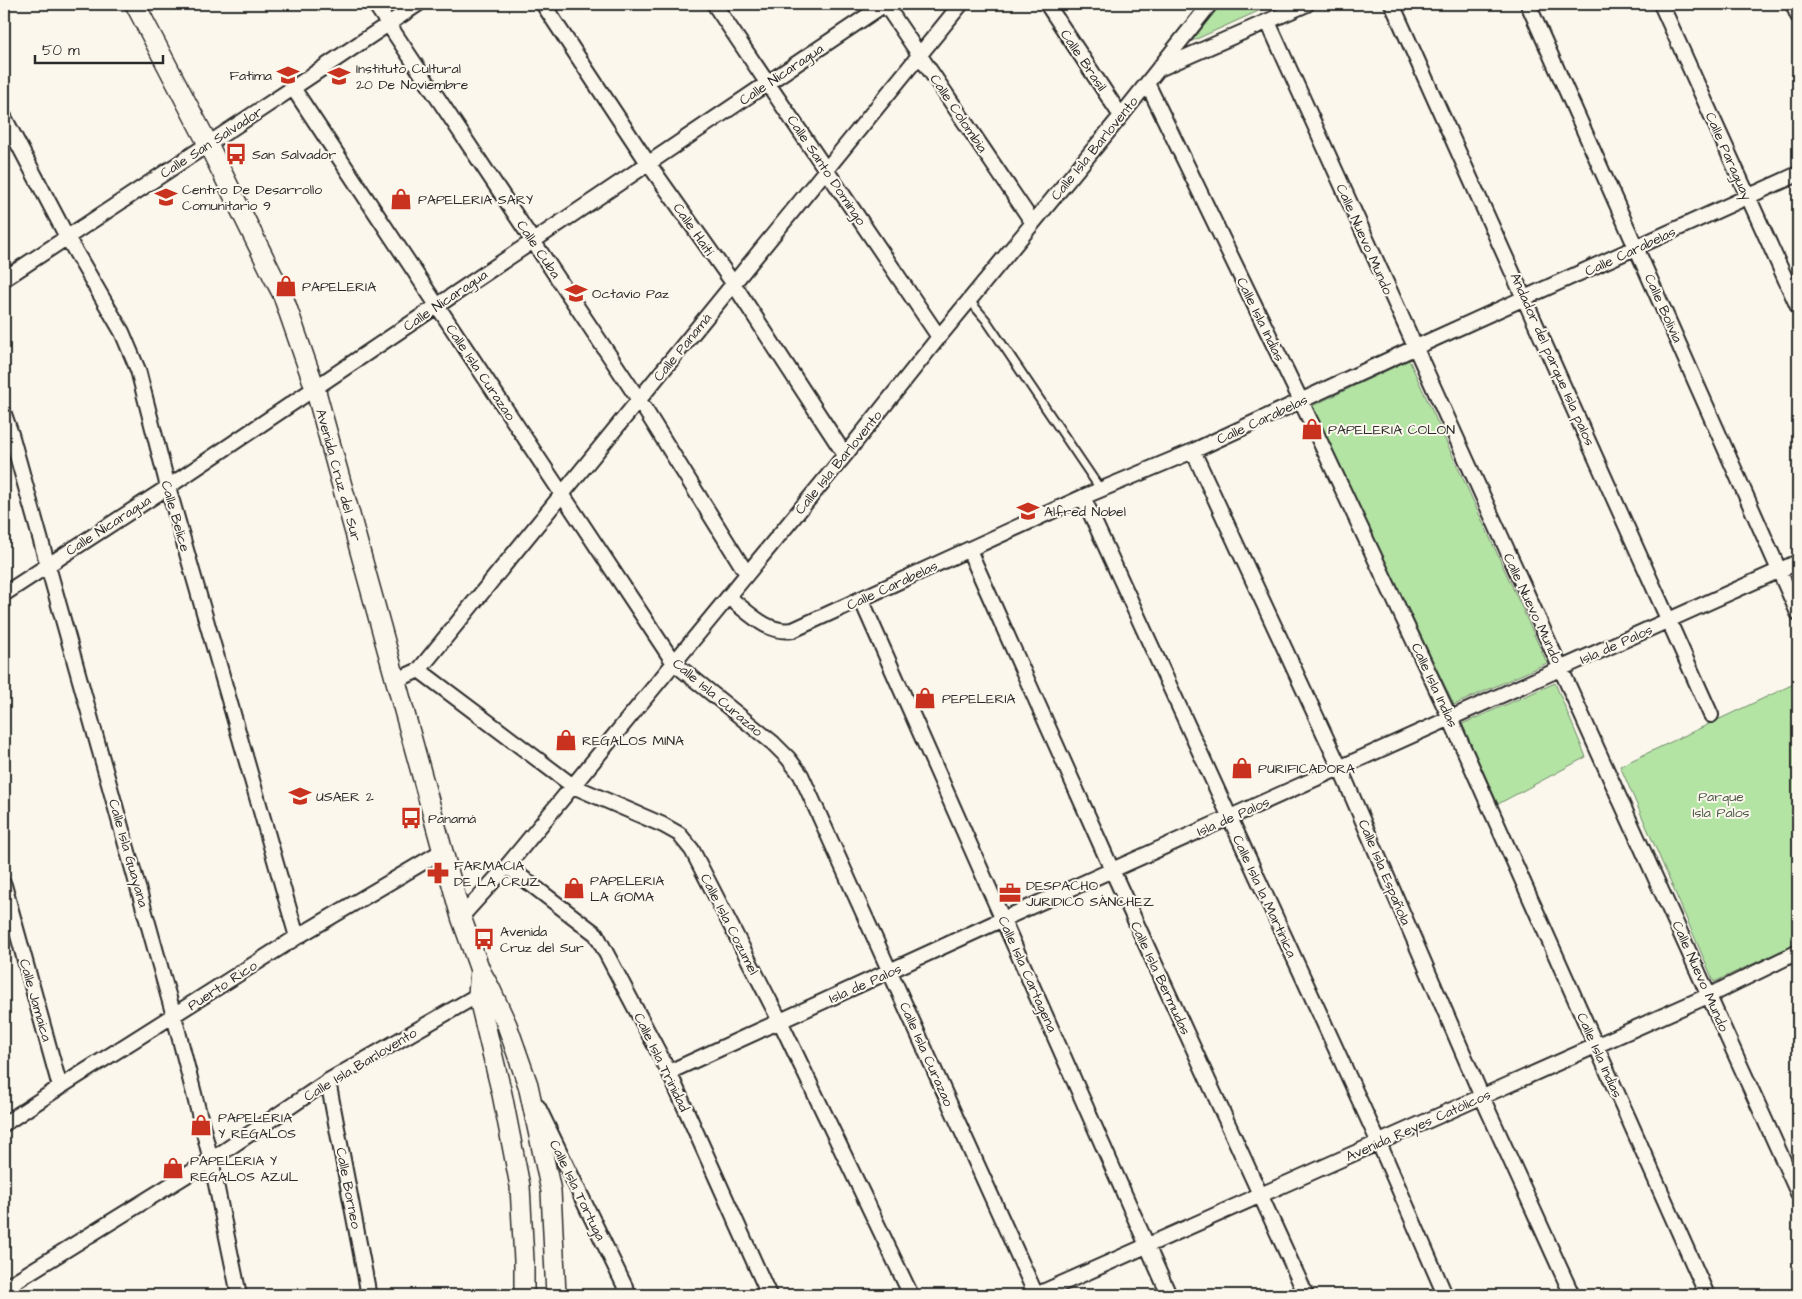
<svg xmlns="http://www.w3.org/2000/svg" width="1802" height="1299" viewBox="0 0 1802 1299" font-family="'Architects Daughter',sans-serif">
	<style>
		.green { fill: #b3e4a4; stroke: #6f8868 }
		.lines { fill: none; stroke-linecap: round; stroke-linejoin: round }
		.lane-casing { stroke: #2b2b2b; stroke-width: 11 }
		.street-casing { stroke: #2b2b2b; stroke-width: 18 }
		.secondary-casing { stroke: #2b2b2b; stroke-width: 22 }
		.lane { stroke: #fbf7ec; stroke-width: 7 }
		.street { stroke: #fbf7ec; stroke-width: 14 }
		.secondary { stroke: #fbf7ec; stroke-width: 19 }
		.labels { text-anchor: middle; stroke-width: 4; stroke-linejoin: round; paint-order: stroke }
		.street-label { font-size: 14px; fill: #2b2b2b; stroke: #fbf7ec }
		.poi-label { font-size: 14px; fill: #2b2b2b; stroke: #fbf7ec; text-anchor: start }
		.park-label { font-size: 14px; fill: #4d5949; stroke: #fbf7ec }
	</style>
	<rect width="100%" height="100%" fill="#fbf7ec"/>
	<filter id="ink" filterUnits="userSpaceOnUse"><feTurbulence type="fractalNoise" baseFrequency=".02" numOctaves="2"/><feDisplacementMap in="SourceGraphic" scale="10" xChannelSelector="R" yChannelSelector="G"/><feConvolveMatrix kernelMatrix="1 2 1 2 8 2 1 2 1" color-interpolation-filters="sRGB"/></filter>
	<g filter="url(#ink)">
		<!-- green -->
		<path class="green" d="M 1221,4 L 1274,4 L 1192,41 Z
			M 1409,360 L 1547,663 L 1454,705 L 1312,406 Z
			M 1798,682 L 1798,943 L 1714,982 L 1620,766 Z
			M 1555,683 L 1586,757 L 1498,804 L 1462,724 Z"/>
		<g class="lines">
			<!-- lane casing -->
			<g class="lane-casing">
				<path id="lane" d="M 969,300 L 986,320 L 1101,490"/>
			</g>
			<!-- street casing -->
			<g class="street-casing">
				<path id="street" d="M 375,4 L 639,400 L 747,574
					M 543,4 L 648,163 L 733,283 L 845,455
					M 714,4 L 939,337
					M 885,4 L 1033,223
					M 1047,4 L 1121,116
					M 1392,4 L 1711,715
					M 1528,4 L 1798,613
					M 1661,4 L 1798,307
					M 1793,4 L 1798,16
					M 1268,22 C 1443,413 1625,802 1798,1193
					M 1161,68 L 1307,4
					M 1147,83 L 1301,401 L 1450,718 L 1707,1295
					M 293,88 L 674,663 L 773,743 L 788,758 L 801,775 L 1036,1295
					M 4,117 L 67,237 L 122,332 L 138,370 L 168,487 L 297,937
					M 4,279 L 293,88 L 418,4
					M 4,414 L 11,434 L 174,1016 L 211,1160 L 239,1295
					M 1193,451 L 1340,768 L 1482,1097 L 1572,1295
					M 1083,497 L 1379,1143 L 1445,1295
					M 969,550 L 1112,870 L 1306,1295
					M 4,594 L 168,487 L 885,4
					M 728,597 C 749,612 766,634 793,630 L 1083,497 L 1193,451 L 1414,348 L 1798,174
					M 861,599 L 1169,1295
					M 419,670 L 573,786 L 663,825 L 679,834 L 692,850 L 780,1021 L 911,1295
					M 395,681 L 419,670 L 961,4
					M 507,866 L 596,934 L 669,1072 L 769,1295
					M 4,885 L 60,1087
					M 461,917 L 507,866 L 845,455 L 939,337 L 1121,116 L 1210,4
					M 669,1072 L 1003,919 L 1798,562
					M 328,1081 L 367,1285 L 368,1295
					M 538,1107 L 629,1295
					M 4,1124 L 60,1087 L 297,937 L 444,850
					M 4,1288 L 211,1160 L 328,1081 L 485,991
					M 1036,1295 L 1710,995 L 1798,952"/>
			</g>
			<!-- secondary casing -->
			<g class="secondary-casing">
				<g id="secondary">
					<path id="s1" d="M 135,4 L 208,144 L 273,276 L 282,293 L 315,388 L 461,917 L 480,970 L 490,988 L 507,1025 L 528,1085 L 551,1191 L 556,1295"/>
					<path d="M 480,970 L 478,995 L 502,1094 L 520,1186 L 524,1261 L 524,1295"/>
				</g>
			</g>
			<!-- lane -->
			<use href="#lane" class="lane"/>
			<!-- street -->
			<use href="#street" class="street"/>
			<!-- secondary -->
			<use href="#secondary" class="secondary"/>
		</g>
	</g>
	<!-- icons -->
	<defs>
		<g id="school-bare" transform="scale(1.725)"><path d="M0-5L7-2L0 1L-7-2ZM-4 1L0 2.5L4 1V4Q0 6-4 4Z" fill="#c8321e" stroke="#fbf7ec" stroke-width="2.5" paint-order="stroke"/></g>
		<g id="university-bare" transform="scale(1.725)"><path d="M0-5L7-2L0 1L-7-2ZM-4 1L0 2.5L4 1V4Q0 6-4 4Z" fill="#c8321e" stroke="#fbf7ec" stroke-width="2.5" paint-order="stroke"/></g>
		<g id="bus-bare" transform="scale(1.725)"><path d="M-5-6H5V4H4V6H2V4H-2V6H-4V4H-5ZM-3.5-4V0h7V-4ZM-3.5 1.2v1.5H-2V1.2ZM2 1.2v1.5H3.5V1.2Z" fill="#c8321e" stroke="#fbf7ec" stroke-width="2.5" paint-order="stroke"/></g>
		<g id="shop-bare" transform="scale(1.725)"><path d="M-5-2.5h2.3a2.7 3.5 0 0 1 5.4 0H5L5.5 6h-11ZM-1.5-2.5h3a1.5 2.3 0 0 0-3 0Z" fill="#c8321e" stroke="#fbf7ec" stroke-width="2.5" paint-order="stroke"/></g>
		<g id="pharmacy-bare" transform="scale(1.725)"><path d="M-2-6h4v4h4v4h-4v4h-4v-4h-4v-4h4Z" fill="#c8321e" stroke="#fbf7ec" stroke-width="2.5" paint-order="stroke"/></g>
		<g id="office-bare" transform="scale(1.725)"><path d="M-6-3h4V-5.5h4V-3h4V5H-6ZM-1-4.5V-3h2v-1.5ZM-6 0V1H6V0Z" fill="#c8321e" stroke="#fbf7ec" stroke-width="2.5" paint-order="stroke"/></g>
	</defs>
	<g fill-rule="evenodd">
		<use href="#school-bare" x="288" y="75"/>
		<use href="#university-bare" x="339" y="76"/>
		<use href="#bus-bare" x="236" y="154"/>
		<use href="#school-bare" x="166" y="197"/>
		<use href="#shop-bare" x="401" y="199"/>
		<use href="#shop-bare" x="286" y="286"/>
		<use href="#school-bare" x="576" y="293"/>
		<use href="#shop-bare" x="1312" y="429"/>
		<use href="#school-bare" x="1028" y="511"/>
		<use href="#shop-bare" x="925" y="698"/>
		<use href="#shop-bare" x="566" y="740"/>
		<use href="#shop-bare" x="1242" y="768"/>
		<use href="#school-bare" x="300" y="796"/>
		<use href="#bus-bare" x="411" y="818"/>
		<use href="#pharmacy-bare" x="438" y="873"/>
		<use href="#shop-bare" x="574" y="888"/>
		<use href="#office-bare" x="1010" y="893"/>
		<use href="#bus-bare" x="484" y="939"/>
		<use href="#shop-bare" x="201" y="1125"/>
		<use href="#shop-bare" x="173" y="1168"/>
	</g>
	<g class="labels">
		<!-- street labels -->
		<g class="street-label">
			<text transform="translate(1084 60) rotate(56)" y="5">Calle Brasil</text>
			<text transform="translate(781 74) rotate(-34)" y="5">Calle Nicaragua</text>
			<text transform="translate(959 113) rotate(56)" y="5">Calle Colombia</text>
			<text transform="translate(211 142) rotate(-33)" y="5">Calle San Salvador</text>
			<text transform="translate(1094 148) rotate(-51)" y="5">Calle Isla Barlovento</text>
			<text transform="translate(1729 156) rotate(66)" y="5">Calle Paraguay</text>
			<text transform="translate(827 170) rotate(56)" y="5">Calle Santo Domingo</text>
			<text transform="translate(694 229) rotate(55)" y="5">Calle Haití</text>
			<text transform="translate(1365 239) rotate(66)" y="5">Calle Nuevo Mundo</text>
			<text transform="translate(539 249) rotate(56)" y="5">Calle Cuba</text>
			<text transform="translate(1630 251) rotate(-25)" y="5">Calle Carabelas</text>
			<text transform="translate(445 300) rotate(-34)" y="5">Calle Nicaragua</text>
			<text transform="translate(1664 308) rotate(66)" y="5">Calle Bolivia</text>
			<text transform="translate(1261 319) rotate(64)" y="5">Calle Isla Indias</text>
			<text transform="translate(682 347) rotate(-51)" y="5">Calle Panamá</text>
			<text transform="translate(1553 359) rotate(66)" y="5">Andador del parque Isla palos</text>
			<text transform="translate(481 372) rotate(56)" y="5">Calle Isla Curazao</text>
			<text transform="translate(1262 419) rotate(-25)" y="5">Calle Carabelas</text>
			<text transform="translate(838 462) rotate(-51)" y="5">Calle Isla Barlovento</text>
			<text dy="5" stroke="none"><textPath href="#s1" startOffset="515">Avenida Cruz del Sur</textPath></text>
			<text transform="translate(176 516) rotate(74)" y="5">Calle Belice</text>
			<text transform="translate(108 525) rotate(-33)" y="5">Calle Nicaragua</text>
			<text transform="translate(892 585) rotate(-25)" y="5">Calle Carabelas</text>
			<text transform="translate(1533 608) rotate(65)" y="5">Calle Nuevo Mundo</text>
			<text transform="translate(1616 644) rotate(-24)" y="5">Isla de Palos</text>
			<text transform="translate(1435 685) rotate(65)" y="5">Calle Isla Indias</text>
			<text transform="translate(718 697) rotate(40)" y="5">Calle Isla Curazao</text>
			<text transform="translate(1233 816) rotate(-24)" y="5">Isla de Palos</text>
			<text transform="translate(129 853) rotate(74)" y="5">Calle Isla Guayana</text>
			<text transform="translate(1385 872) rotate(67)" y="5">Calle Isla Española</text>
			<text transform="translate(1265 896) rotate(65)" y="5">Calle Isla la Martinica</text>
			<text transform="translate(730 924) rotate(63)" y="5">Calle Isla Cozumel</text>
			<text transform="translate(1028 974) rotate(66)" y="5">Calle Isla Cartagena</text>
			<text transform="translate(1701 976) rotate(66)" y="5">Calle Nuevo Mundo</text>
			<text transform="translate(1161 978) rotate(65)" y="5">Calle Isla Bermudas</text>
			<text transform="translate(865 983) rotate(-24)" y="5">Isla de Palos</text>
			<text transform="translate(222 985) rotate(-33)" y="5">Puerto Rico</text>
			<text transform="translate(36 1000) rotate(74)" y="5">Calle Jamaica</text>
			<text transform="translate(927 1054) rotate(66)" y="5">Calle Isla Curazao</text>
			<text transform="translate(1600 1055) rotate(66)" y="5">Calle Isla Indias</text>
			<text transform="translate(662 1062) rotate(64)" y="5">Calle Isla Trinidad</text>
			<text transform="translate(360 1064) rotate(-31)" y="5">Calle Isla Barlovento</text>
			<text transform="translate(1418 1125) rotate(-24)" y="5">Avenida Reyes Católicos</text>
			<text transform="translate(349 1188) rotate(79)" y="5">Calle Borneo</text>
			<text transform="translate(578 1190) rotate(64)" y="5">Calle Isla Tortuga</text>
		</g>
		<!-- poi labels -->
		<g class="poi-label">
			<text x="356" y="73">Instituto Cultural<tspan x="356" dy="16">20 De Noviembre</tspan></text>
			<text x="272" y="80" text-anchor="end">Fatima</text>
			<text x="252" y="159">San Salvador</text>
			<text x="182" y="194">Centro De Desarrollo<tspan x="182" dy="16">Comunitario 9</tspan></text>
			<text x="418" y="204">PAPELERIA SARY</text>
			<text x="302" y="291">PAPELERIA</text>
			<text x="592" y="298">Octavio Paz</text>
			<text x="1328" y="434">PAPELERIA COLON</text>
			<text x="1044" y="516">Alfred Nobel</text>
			<text x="942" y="703">PEPELERIA</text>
			<text x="582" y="745">REGALOS MINA</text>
			<text x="1258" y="773">PURIFICADORA</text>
			<text x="316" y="801">USAER 2</text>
			<text x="428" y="823">Panamá</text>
			<text x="454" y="870">FARMACIA<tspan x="454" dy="16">DE LA CRUZ</tspan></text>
			<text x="590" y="885">PAPELERIA<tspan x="590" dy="16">LA GOMA</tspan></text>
			<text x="1026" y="890">DESPACHO<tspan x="1026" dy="16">JURIDICO SÁNCHEZ</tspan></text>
			<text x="500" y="936">Avenida<tspan x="500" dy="16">Cruz del Sur</tspan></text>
			<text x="218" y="1122">PAPELERIA<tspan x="218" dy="16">Y REGALOS</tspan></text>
			<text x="190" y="1165">PAPELERIA Y<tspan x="190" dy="16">REGALOS AZUL</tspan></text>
		</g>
		<!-- park labels -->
		<g class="park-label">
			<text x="1721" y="801">Parque<tspan x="1721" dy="16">Isla Palos</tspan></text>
		</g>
	</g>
	<!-- margin -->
	<rect width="1802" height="1299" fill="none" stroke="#fbf7ec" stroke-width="20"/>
	<rect x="10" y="10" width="1782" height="1279" fill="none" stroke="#2b2b2b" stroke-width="2" filter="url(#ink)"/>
	<!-- scale -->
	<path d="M35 55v8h128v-8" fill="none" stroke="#2b2b2b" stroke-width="2.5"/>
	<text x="42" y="55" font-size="15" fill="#2b2b2b" stroke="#fbf7ec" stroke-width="4" paint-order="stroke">50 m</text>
</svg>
